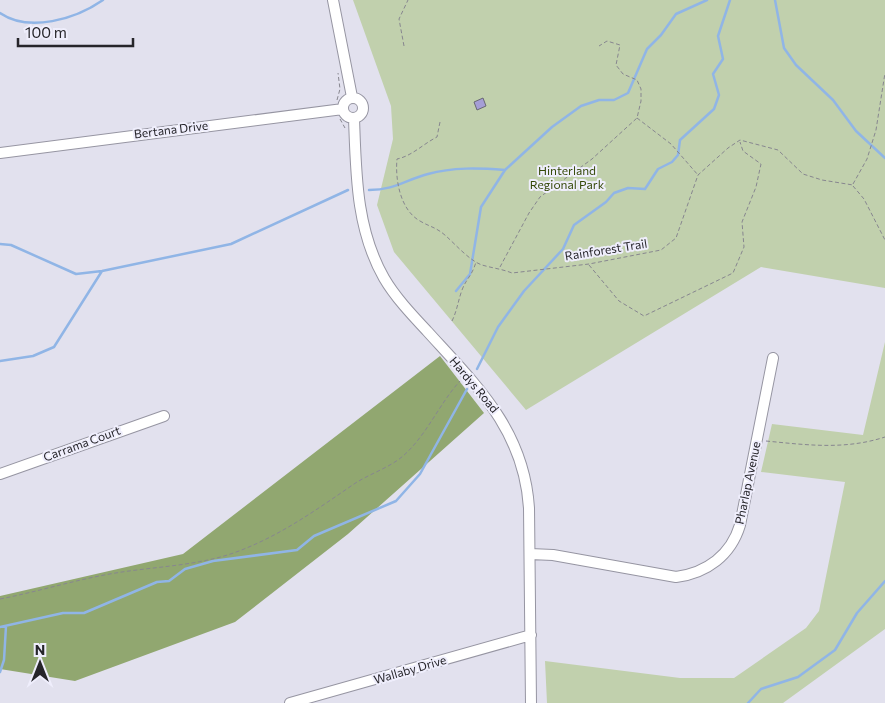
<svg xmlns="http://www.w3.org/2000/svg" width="885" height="703" viewBox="0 0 885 703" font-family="Commissioner,sans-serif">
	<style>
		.green { fill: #c1d0ad }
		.forest { fill: #91a770 }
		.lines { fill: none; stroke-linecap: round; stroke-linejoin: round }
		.stream { stroke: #90b5e6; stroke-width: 2.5 }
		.building { fill: #a59ed6; stroke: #696874 }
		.minor-casing { stroke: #9695a2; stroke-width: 12 }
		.path { stroke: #87868f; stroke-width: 1; stroke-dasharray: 4 2.5; stroke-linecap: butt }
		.minor { stroke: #fff; stroke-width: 10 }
		.labels { text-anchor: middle; stroke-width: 4; stroke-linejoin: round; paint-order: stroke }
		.street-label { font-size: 12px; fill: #26252a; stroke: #efeefc }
		.park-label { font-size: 12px; fill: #344807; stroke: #efeefc }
	</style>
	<rect width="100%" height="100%" fill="#e2e1ee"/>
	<!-- green -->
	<path class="green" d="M 353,0 L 885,0 L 885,288 L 761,267 L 526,410 L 394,252 L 377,205 L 393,139 L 391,106 Z
		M 885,342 L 885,629 L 783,703 L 547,703 L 545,661 L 680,678 L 734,678 L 806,628 L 819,611 L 845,482 L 761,472 L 772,424 L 863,435 Z"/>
	<!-- forest -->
	<path class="forest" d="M 440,356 L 484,413 L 348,534 L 235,622 L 75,681 L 0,669 L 0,596 L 183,554 Z"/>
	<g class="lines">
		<!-- stream -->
		<path class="stream" d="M 775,0 L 784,48 L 796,65 L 833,100 L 856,131 L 885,158
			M 0,13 C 29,33 76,19 103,0
			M 369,190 C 395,190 405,180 428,174 C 453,167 479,168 505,170
			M 0,244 L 11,245 L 76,274 L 102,271 L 231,244 L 348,190
			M 456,291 L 470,274 L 481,207 L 505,170 L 552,127 L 581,106 L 599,100 L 614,100 L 628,93 L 647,49 L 661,35 L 676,14 L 707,0
			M 0,361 L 33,356 L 54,347 L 102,271
			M 477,369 L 498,327 L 524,291 L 563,249 L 574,225 L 606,202 L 614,193 L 628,188 L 645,189 L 658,169 L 672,162 L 678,155 L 680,140 L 714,109 L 719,95 L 713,74 L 723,59 L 718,36 L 730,0
			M 0,627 L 63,613 L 84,613 L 157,582 L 169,581 L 185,569 L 213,561 L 297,550 L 314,536 L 396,501 L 420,474 L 467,389
			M 0,672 L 4,660 L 6,626
			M 748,703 L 761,689 L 798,677 L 835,650 L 857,613 L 885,581"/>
	</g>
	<!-- building -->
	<path class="building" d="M 483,98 L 486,106 L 477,110 L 474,102 Z"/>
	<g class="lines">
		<!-- minor casing -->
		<g class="minor-casing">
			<path id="minor" d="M 333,0 L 352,97
				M343 108a10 10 0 1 1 20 0a10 10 0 1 1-20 0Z
				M 354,118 C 356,173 356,229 384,278 C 395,297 412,315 427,331 C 477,386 524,430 529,508 L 531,703
				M 0,153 L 343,109
				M 0,474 L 164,416
				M 530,554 L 553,555 L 676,577 C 707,573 731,555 740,525 L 773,358
				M 290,703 L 531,635"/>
		</g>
		<!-- path -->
		<path class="path" d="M 404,46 L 399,19 L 408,0
			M 337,100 L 340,89 L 338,73
			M 637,118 L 671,144 L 698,175
			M 340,119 L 345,128
			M 440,122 L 437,137 C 423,144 412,156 397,159 C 395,179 400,210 420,221 C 430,227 436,227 446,236 C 456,245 470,261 482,265 C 492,268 502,269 512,273 L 589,264 L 661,250 L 676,238 L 698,175 L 728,148 L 740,140 L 778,150 L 803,174 L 822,180 L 853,185
			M 853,184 L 867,159 L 876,130 L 885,73
			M 853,186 L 864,199 L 885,240
			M 589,265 L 619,301 L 644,316 L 733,273 L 744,247 L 742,222 L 756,187 L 761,164 L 743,151 L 740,142
			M 500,267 L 529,213 L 540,197 L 592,159 L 637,118 L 641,101 L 641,89 L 637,80 L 623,74 L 616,65 L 620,45 L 607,41 L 599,46
			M 452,321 C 457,311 458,301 462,290 C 466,279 472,276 476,262
			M 766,441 C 807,445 845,450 885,437
			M 0,599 C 41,591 81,578 122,572 C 162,566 206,565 244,549 C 284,533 319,508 354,484 C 369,474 389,468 403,456 C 427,435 439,404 460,381"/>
		<!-- minor -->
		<use href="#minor" class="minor"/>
	</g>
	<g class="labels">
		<!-- street labels -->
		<g class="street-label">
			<text transform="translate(171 130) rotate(-7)" y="4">Bertana Drive</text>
			<text transform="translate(606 250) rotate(-9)" y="4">Rainforest Trail</text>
			<text transform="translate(474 385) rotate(50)" y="4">Hardys Road</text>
			<text transform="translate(82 444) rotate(-20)" y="4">Carrama Court</text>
			<text transform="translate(748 483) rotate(-78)" y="4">Pharlap Avenue</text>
			<text transform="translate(410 670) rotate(-16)" y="4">Wallaby Drive</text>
		</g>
		<!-- park labels -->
		<g class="park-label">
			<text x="567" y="175">Hinterland<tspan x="567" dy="14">Regional Park</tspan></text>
		</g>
	</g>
	<!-- north arrow -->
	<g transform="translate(40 663)" stroke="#efeefc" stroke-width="4" paint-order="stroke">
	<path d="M0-4L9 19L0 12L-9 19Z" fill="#26252a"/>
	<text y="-8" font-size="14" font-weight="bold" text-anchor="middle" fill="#26252a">N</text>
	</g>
	<!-- scale -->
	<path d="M18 38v8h115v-8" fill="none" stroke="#26252a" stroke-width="2.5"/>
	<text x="25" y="38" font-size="15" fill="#26252a" stroke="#efeefc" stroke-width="4" paint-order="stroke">100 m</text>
</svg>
